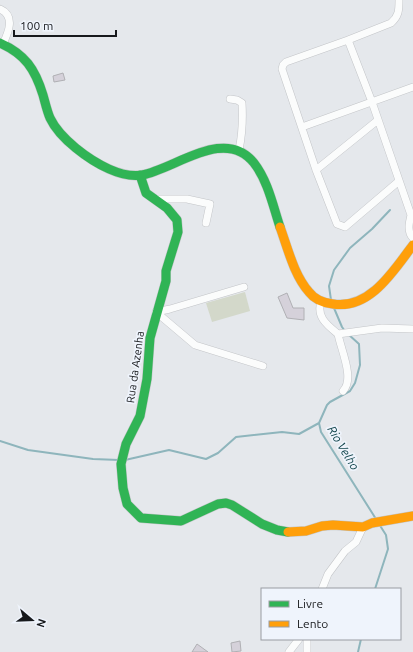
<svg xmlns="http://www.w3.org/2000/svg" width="413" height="652" viewBox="0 0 413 652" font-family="Ubuntu,sans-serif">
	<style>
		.green { fill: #d3d8ca }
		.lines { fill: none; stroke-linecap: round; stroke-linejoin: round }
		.stream { stroke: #8eb5bc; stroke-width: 2 }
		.building { fill: #d5d1da; stroke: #b0b0b4 }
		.street-casing { stroke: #c3c5c8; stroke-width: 8 }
		.fast-casing { stroke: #c3c5c8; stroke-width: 10 }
		.slow-casing { stroke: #c3c5c8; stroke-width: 10 }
		.street { stroke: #fbfcfc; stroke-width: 7 }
		.fast { stroke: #30b455; stroke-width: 9 }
		.slow { stroke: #ff9f0a; stroke-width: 9 }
		.labels { text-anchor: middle; stroke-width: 3.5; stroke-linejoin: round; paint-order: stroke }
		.street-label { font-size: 11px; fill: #17191c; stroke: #eff4fc }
		.water-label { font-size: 12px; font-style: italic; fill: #11444b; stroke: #eff4fc }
	</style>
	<rect width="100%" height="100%" fill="#e5e8ec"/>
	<!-- green -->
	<path class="green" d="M 245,292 L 250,311 L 212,322 L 206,303 Z"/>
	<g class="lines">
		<!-- stream -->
		<path class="stream" d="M 331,300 L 329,286 L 334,270 L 350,248 L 372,229 L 390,210
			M 334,308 L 342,327 L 345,331
			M 348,334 L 359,344 L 360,365 L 355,383 L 350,391 L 330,402 L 327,405 L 319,423 L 321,432 L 376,519
			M 0,441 L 28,450 L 93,459 L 119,460
			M 125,460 L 169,450 L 206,459 L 218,453 L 236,437 L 282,432 L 299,434 L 319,423
			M 375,589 L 388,549 L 386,535 L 379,524
			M 358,652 L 361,639"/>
	</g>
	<!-- building -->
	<path class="building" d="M 63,73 L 65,80 L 54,82 L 53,76 Z
		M 287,293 L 293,308 L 304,308 L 304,320 L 287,318 L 278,297 Z
		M 240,641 L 241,651 L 232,652 L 231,643 Z
		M 197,644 L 208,652 L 192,652 Z"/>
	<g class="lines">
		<!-- street casing -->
		<g class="street-casing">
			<path id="street" d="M 399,0 C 399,10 399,16 391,23 L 348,40 L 372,102 L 411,215 C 409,223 407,232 413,238
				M 0,9 C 16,16 8,33 3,44
				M 348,40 L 286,62 L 283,65 L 282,69 L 316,170 L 337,224 L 345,227 L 399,181
				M 230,99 L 237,100 L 242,103 C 243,119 242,135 239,150
				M 302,127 L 413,87
				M 316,170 L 378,120
				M 156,199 L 187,199 L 210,204 L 206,223
				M 321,301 C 316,317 327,325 338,334 L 382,328 L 413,329
				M 156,312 L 195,345 L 263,366
				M 156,312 L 170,309 L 244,287
				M 338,334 C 341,350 355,379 343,391
				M 322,589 L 328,574 L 345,551 L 356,542 L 363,527
				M 289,652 L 299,639
				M 307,652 L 307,639"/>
		</g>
		<!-- fast casing -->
		<g class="fast-casing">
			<path id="fast" d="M 0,43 C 25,54 35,69 43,95 C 45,102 47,111 50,118 C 60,139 89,160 109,169 C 118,173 131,177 142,175 C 175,169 225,126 254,163 C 268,181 273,206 280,227
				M 140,175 L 146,193 L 167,208 L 177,220 L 178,232 L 166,271 L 166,281 L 150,338 L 147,379 L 140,416 L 126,444 L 121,464 L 123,488 L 127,504 L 141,518 L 181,521 L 218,504 L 226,503 L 232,505 L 262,524 L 277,530 L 288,532"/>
		</g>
		<!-- slow casing -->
		<g class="slow-casing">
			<path id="slow" d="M 280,227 C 288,249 294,275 309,292 C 315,300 324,303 333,304 C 370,310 394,270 413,245
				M 288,532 L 306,531 L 322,526 L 333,525 L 363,527 L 372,523 L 413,516"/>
		</g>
		<!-- street -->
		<use href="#street" class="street"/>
		<!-- fast -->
		<use href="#fast" class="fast"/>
		<!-- slow -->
		<use href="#slow" class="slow"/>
	</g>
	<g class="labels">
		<!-- street labels -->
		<g class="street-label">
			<text transform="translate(135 367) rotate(-82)" y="4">Rua da Azenha</text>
		</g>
		<!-- water labels -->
		<g class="water-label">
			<text transform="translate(343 448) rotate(59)" y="4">Rio Velho</text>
		</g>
	</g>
	<!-- legend -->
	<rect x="261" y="588" width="140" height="52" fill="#eff4fc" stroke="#999ca2"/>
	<rect x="269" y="601" width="20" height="6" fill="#30b455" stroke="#999ca2"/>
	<text x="297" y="608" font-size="12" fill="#17191c">Livre</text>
	<rect x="269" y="621" width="20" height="6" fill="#ff9f0a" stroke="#999ca2"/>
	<text x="297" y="628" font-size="12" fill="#17191c">Lento</text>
	<!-- north arrow -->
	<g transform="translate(32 620) rotate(109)" stroke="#eff4fc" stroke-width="3" paint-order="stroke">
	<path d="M0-3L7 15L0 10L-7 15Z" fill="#17191c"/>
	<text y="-6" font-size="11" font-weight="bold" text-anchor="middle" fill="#17191c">N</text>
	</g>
	<!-- scale -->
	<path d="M14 30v6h102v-6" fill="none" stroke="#17191c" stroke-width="2"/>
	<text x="20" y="30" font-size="12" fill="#17191c" stroke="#eff4fc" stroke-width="3" paint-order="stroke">100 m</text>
</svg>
